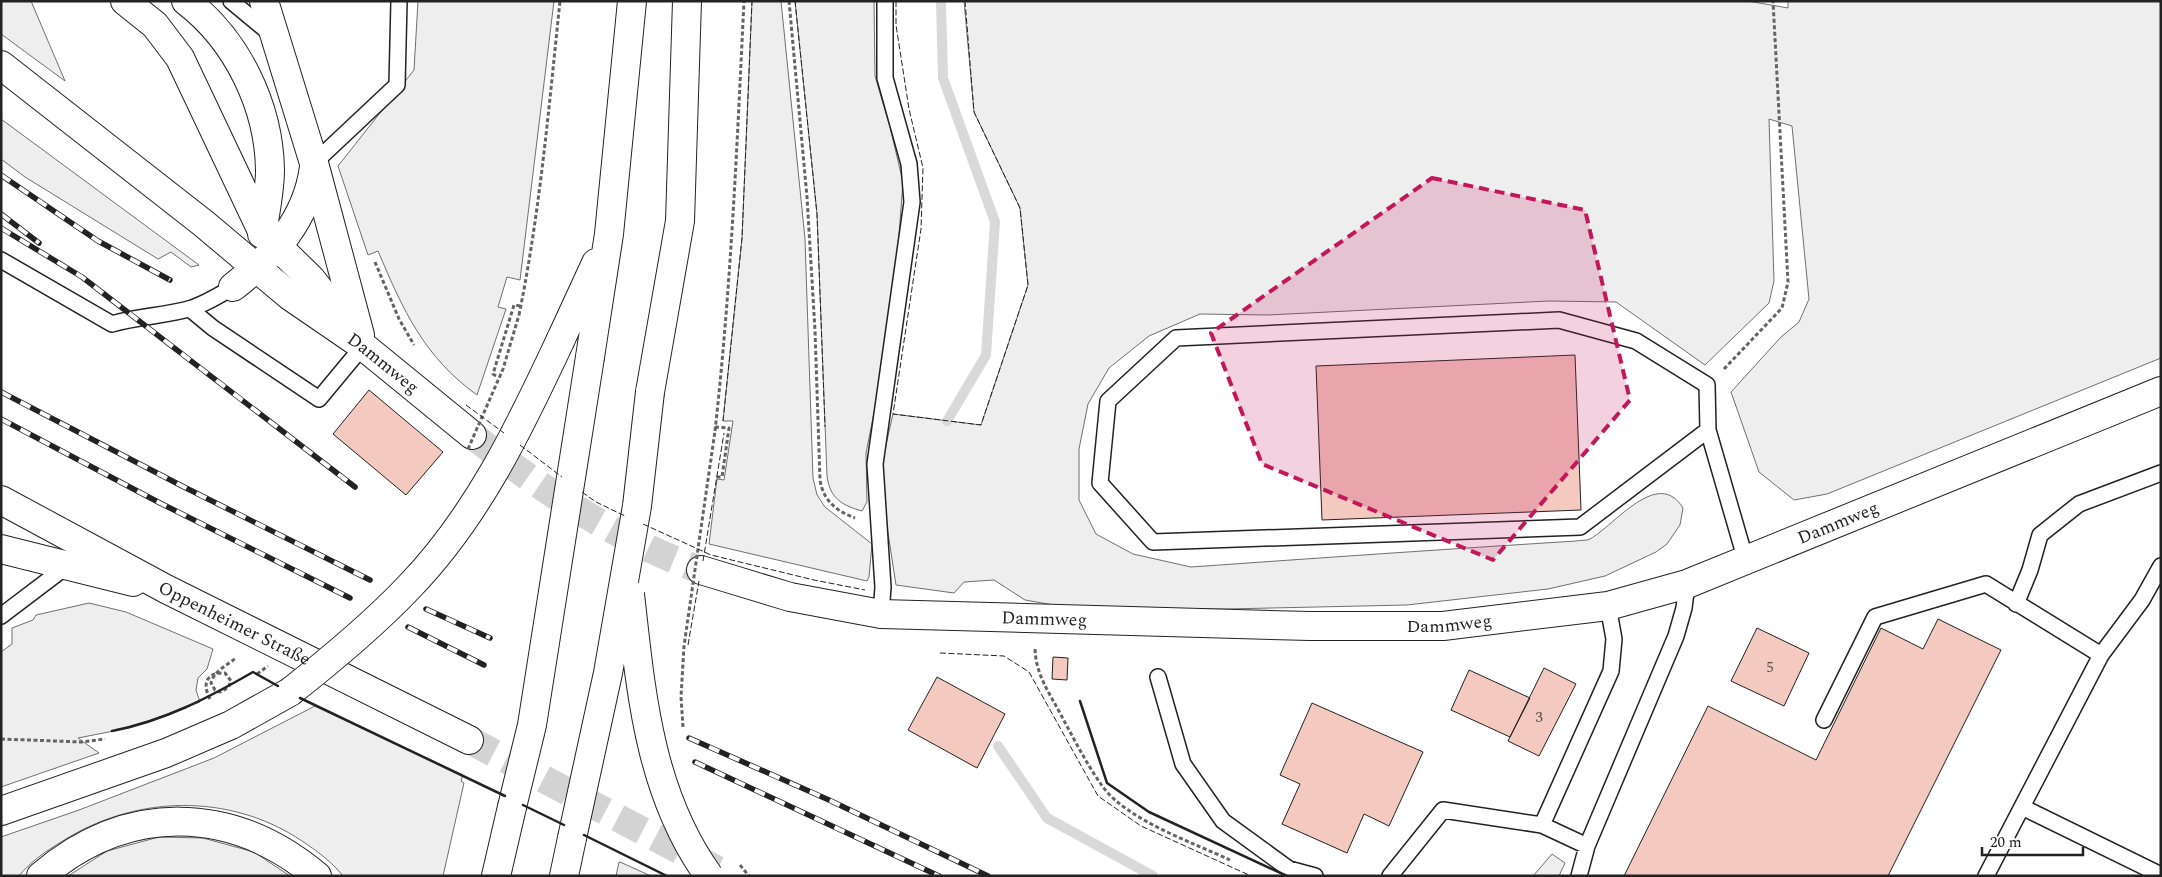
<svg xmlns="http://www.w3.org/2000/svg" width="2162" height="877" viewBox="0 0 2162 877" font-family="Spectral,serif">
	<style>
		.green { fill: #eee; stroke: #6f6f6f }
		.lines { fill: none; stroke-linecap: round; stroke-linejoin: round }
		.stream { stroke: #d9d9d9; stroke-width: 10 }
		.building { fill: #f3c9c0; stroke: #222 }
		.minor-tunnel { stroke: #d3d3d3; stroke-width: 28; stroke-dasharray: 28 14; stroke-linecap: butt }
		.secondary-tunnel { stroke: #d3d3d3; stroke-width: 28; stroke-dasharray: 28 14; stroke-linecap: butt }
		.service-casing { stroke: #222; stroke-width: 18 }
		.minor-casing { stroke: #222; stroke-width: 30 }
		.secondary-casing { stroke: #222; stroke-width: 30 }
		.motorway-casing { stroke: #222; stroke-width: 30 }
		.path { stroke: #646464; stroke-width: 3; stroke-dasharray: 4 2.5; stroke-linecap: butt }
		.service { stroke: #fff; stroke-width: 15 }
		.minor { stroke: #fff; stroke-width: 28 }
		.secondary { stroke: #fff; stroke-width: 28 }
		.motorway { stroke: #fff; stroke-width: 28 }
		.rail-casing { stroke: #222; stroke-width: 5.5 }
		.rail { stroke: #fff; stroke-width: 4; stroke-dasharray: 11; stroke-linecap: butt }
		.motorway-bridge-casing { stroke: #222; stroke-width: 30; stroke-linecap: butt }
		.path-bridge { stroke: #646464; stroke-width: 3; stroke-dasharray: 4 2.5; stroke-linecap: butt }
		.motorway-bridge { stroke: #fff; stroke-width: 28 }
		.fence { stroke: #222; stroke-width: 1; stroke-dasharray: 6 2.5; stroke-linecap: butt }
		.wall { stroke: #222; stroke-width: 2.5 }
		.marked { fill: #c2185b; fill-opacity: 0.2; stroke: #c2185b; stroke-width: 4; stroke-dasharray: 10 6; stroke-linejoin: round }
		.labels { text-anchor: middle; stroke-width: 4; stroke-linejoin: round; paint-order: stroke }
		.number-label { font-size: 15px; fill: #564c4a }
		.street-label { font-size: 18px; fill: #222; stroke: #fff }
	</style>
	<rect width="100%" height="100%" fill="#fff"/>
	<!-- green -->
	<path class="green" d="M 1,1 L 31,1 L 65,81 L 1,34 Z
		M 418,1 L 554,1 L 520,280 L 507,277 L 498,307 L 506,309 L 477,395 C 424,357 403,310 378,251 L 368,255 L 338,166 L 414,70 Z
		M 752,1 L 781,1 L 805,239 L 813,478 L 817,495 L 825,507 L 872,544 L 869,577 L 867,581 L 709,544 L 717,479 L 724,480 L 733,421 L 723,421 L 742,238 Z
		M 795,1 L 874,1 L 875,76 L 890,127 L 903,182 L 898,248 L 877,398 L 866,453 L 867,502 L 862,511 C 841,505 830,498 827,476 L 817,214 Z
		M 964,1 L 1748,1 L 1788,8 L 1788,1 L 2161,1 L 2161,358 L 1827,494 L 1794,500 L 1759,472 L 1731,392 L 1781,337 L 1799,322 L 1809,299 L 1792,126 L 1769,119 L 1774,281 L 1769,303 L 1705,365 L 1616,302 L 1549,301 L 1268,315 L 1200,314 L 1149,336 L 1109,368 L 1088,404 L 1079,449 L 1079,500 L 1096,534 L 1133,554 L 1191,567 C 1319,558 1447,549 1576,541 C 1580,540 1586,541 1590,539 C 1615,525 1658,467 1683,508 L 1680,525 L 1667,544 L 1656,552 L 1605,576 L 1548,589 L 1407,605 L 1226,609 L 1077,609 L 1025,600 L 994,580 L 964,582 L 954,593 L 896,585 L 884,507 L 883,458 L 893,414 L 981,425 L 1028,285 L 1020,208 L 974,112 Z
		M 1,119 L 199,265 L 191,267 L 171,252 L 158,259 L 25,177 L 1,159 Z
		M 89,603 L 126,612 L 213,649 L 207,669 L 198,678 L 196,690 L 200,702 L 129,728 L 78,738 L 99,753 L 1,787 L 1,652 L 12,644 L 12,628 L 33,620 L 36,615 Z
		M 315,706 L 463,775 L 461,781 L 464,783 L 443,876 L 343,876 C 332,862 317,851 302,841 C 229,792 134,795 61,842 C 46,851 30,862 19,876 L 1,876 L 1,837 L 79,810 L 214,758 Z
		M 159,837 L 203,838 L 254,852 L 290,876 L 68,876 L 107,851 Z
		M 1552,854 L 1565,863 L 1559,876 L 1533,876 Z
		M 619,862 L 620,862 L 651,876 L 616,876 Z"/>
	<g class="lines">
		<!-- stream -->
		<path class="stream" d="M 941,1 L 943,78 L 995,222 L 986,355 L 947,421
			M 998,746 L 1047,818 L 1153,876"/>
	</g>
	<!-- building -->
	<path class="building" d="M 1575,355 L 1581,510 L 1322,520 L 1316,366 Z
		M 369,390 L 443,452 L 406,495 L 333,434 Z
		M 1938,619 L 2001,650 L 1888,876 L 1624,876 L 1708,706 L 1816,760 L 1881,628 L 1923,649 Z
		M 1757,628 L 1809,653 L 1784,706 L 1731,681 Z
		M 1053,657 L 1068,658 L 1067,680 L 1052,679 Z
		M 1544,668 L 1576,684 L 1539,756 L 1508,741 Z
		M 1469,670 L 1530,698 L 1510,737 L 1451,710 Z
		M 937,677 L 1005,714 L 977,768 L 908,730 Z
		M 1312,703 L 1423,752 L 1389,826 L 1364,814 L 1347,853 L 1282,824 L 1300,784 L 1280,775 Z"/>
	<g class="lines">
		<!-- minor-tunnel -->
		<path class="minor-tunnel" d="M 472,435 C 542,490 617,540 701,570"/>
		<!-- secondary-tunnel -->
		<path class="secondary-tunnel" d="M 469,740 L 729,876"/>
		<!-- service casing -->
		<g class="service-casing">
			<path id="service" d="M 231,1 L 272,35
				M 314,163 L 397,85 L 399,1
				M 1,260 L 112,324 C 138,316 166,316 192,308 C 207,303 220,295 233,287
				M 190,309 L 213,328 L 319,399 L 363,346
				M 1708,430 L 1580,527 L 1153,542 L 1100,483 L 1108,401 L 1176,338 L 1559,320 L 1636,341 L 1707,385 L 1708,430 L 1746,561
				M 2016,604 L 2030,570 L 2040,535 L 2079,504 L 2161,473
				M 881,614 L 883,587 L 875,464 L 912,202 L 909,164 L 885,78 L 885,1
				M 1,616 L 67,566
				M 1158,677 L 1183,764 L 1223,821 L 1289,869 L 1315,876
				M 1824,720 L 1875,617 L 1986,584 L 2101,655
				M 2022,807 L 2161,875
				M 1542,825 L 1587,846
				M 1390,876 L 1443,810 L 1542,825 L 1611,671 L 1614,639 L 1608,606
				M 1579,876 L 1587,846 L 1676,636 L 1684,608 L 1687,584
				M 1986,876 L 2101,655 L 2142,600 L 2161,566"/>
		</g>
		<!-- minor casing -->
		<g class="minor-casing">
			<g id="minor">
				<path d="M 125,1 L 155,25 L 180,58 L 262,231 L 311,279 L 347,325"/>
				<path d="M 186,1 C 237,40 269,106 270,170 C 270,191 265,213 262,234"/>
				<path d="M 264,1 L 314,163 L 360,335"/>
				<path id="s1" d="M 1,65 L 203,223 L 290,296 L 363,346 L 472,435"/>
				<path d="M 233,287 C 274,255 307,220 314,167"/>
				<path id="s2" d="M 701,570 L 790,597 L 881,614 L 1310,626 L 1443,626 L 1608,606 L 1687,584 L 2161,391"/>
			</g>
		</g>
		<!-- secondary casing -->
		<g class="secondary-casing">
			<g id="secondary">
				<path id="s3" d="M 1,500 L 166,589 L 469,740"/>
				<path d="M 1,549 L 133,582"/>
			</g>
		</g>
		<!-- motorway casing -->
		<g class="motorway-casing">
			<path id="motorway" d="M 561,339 L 596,263
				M 590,357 L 609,234 L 632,1
				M 650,392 L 680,221 L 687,1
				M 1,811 L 166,753 L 231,725 L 290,692
				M 41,876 C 127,803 231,804 317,876
				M 496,876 L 512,807
				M 564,876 L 572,838"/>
		</g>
		<!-- path -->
		<path class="path" d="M 789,1 L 807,197 L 815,330 L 820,480 C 823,500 836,511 855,518
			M 375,262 L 399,319 L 414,345
			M 519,315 C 540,212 549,106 560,1
			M 1724,369 L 1782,308 L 1788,282 L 1773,1
			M 496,376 L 493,374 L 514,305 L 521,306
			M 715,427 L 729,428 L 722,477 L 716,477
			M 715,431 C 731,288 737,145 744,1
			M 1035,649 C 1036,675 1049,692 1061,715 C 1074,739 1087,765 1103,787 C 1127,820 1194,843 1230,860
			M 210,699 C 202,684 206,672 225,673 L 231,681 L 228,688 L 220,692 L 215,690 L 211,683 C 213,672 227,665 236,658
			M 1,739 L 82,742 L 105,739"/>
		<!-- service -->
		<use href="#service" class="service"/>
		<!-- minor -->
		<use href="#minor" class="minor"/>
		<!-- secondary -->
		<use href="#secondary" class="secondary"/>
		<!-- motorway -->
		<use href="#motorway" class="motorway"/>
		<!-- rail casing -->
		<g class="rail-casing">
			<path id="rail" d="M 1,175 L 98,241 L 170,280
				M 1,214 L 39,243
				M 1,228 L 82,277 L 355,487
				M 1,392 L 182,486 L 370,580
				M 1,419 L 160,503 L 350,598
				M 426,609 L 490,638
				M 408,627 L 484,665
				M 689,738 L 829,800 L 988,876
				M 695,762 L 939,876"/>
		</g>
		<!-- rail -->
		<use href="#rail" class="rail"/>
		<!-- motorway-bridge casing -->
		<g class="motorway-bridge-casing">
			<path id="motorway-bridge" d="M 630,594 C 641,692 649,793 709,876
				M 290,692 C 332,659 372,626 409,587 C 477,517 520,427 561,339
				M 512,807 L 532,725 L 590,357
				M 572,838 L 608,673 L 637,506 L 650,392"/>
		</g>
		<!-- path-bridge -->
		<path class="path-bridge" d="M 468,449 L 503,369 L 519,315
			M 257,674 L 268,666
			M 683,727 L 681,697 L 684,646 L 715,431
			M 740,865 L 749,876"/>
		<!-- motorway-bridge -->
		<use href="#motorway-bridge" class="motorway-bridge"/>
		<!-- fence -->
		<path class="fence" d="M 795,1 L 817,214 L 825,427
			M 896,1 L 896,25 L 909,109 L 923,168 L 921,229 L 893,414 L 981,425 L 1028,285 L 1020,208 L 974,112 L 965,1
			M 466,405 L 504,433
			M 723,421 L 742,238 L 752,1
			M 520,445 L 562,477
			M 582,492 L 596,502 L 625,516
			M 643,524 L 711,555 L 814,580 L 865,590
			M 703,561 L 724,433
			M 688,645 L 699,581
			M 940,653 L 1004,656 L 1029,672 L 1098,796 L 1141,826 L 1251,876"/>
		<!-- wall -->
		<path class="wall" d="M 300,698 L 505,796
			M 1080,701 L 1107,783 L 1149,812 L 1287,876
			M 112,731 C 164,721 208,698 253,672 L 278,686
			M 523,805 L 564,825
			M 584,835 L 667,876"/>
	</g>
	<!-- marked area -->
	<path class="marked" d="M 1432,178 L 1585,210 L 1630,400 L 1493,560 L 1262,464 L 1211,333 Z"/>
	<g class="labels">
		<!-- number labels -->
		<g class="number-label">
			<text x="1770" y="672">5</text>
			<text x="1539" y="722">3</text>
		</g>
		<!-- street labels -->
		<g class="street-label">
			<text dy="6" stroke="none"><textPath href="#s1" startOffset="485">Dammweg</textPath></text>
			<text dy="6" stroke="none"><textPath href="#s2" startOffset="1159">Dammweg</textPath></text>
			<text dy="6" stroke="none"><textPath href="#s2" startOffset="349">Dammweg</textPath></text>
			<text dy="6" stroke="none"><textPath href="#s3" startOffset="264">Oppenheimer Straße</textPath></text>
			<text dy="6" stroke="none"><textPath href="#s2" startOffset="754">Dammweg</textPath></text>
		</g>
	</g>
	<!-- border -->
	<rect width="2162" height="877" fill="none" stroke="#222222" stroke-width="5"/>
	<!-- scale -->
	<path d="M1982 847v8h101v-8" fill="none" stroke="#222222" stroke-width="2.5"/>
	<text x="1990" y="847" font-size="15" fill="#222222" stroke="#ffffff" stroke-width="4" paint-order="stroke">20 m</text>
</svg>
